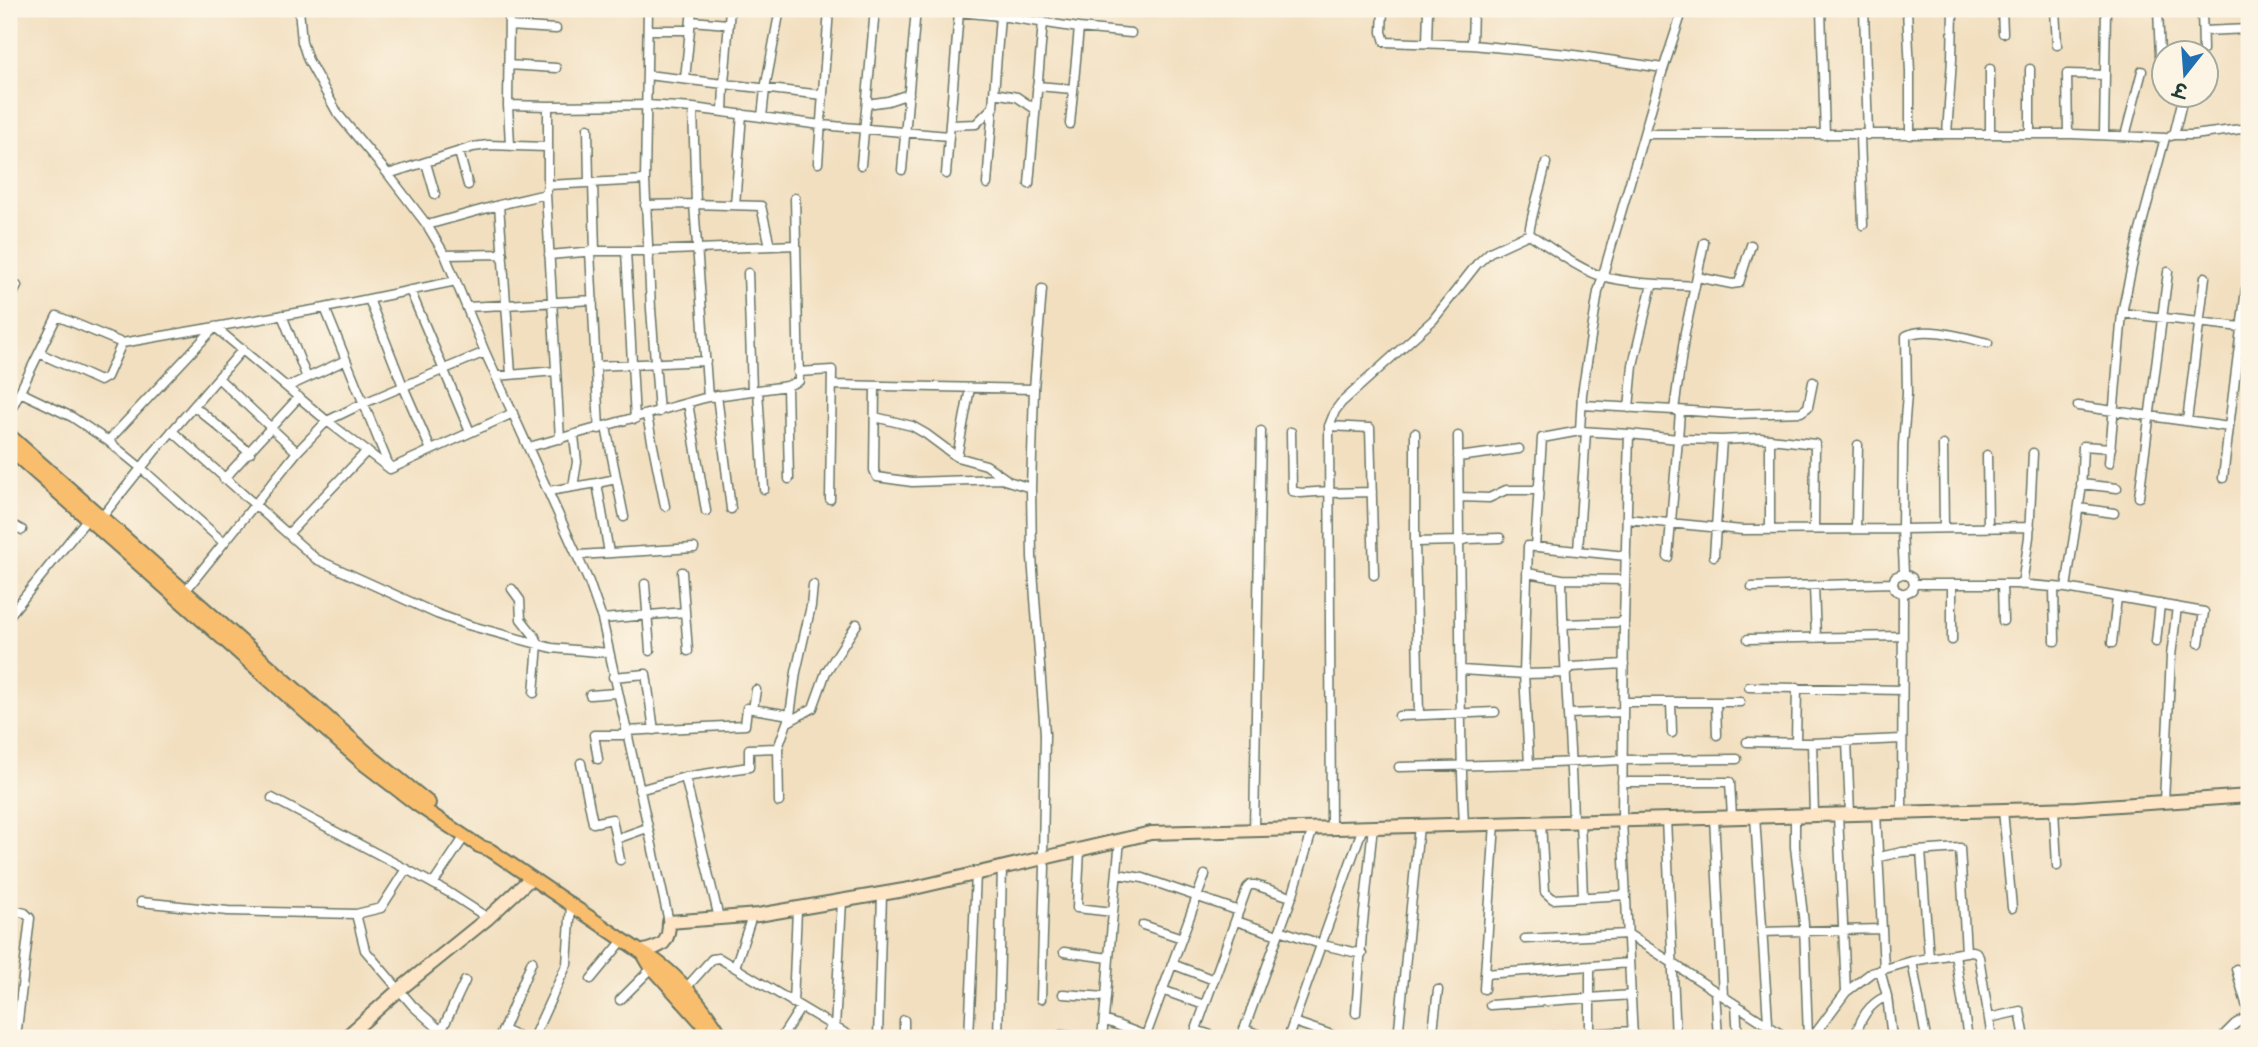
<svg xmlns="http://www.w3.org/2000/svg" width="2258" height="1047" viewBox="0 0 2258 1047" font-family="Delius,'Playpen Sans Deva',sans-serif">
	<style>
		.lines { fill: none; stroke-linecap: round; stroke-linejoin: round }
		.street-casing { stroke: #697665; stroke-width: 11 }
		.secondary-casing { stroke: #697665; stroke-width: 16 }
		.primary-casing { stroke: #697665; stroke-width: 16 }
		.street { stroke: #fff; stroke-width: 8 }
		.secondary { stroke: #fde5c5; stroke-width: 12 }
		.primary { stroke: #f9be6d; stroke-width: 12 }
	</style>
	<rect width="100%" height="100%" fill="#fcf5e5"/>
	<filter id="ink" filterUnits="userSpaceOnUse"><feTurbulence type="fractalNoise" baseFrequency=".0143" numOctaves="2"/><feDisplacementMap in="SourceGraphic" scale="14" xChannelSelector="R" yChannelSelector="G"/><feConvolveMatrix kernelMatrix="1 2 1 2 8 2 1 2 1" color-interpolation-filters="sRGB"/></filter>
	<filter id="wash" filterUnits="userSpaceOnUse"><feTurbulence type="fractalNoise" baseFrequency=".00686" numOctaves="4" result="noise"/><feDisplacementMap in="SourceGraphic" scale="28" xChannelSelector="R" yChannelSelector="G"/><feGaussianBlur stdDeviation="1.57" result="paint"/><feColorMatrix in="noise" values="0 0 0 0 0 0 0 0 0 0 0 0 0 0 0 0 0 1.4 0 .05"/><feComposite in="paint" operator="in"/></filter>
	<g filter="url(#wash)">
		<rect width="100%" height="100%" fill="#f2dfc0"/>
	</g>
	<g filter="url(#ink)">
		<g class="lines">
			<!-- street casing -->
			<g class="street-casing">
				<path id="street" d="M 299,9 L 302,42 L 308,60 L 338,114 L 388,174 L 427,225 L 445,255 L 485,352 L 589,582 L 602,619 L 669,922
					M 509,9 L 508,105 L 548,106 L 548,185 L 645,180 L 651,309 L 659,412
					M 730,9 L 724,84 L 823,95
					M 1383,9 L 1382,32 L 1385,42 L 1472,45 L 1567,54 L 1663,68
					M 1821,9 L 1825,135
					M 1864,9 L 1868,135
					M 1907,9 L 1910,72 L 1910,135
					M 2002,9 L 2003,33
					M 2055,9 L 2057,45
					M 2158,9 L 2160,56
					M 2202,9 L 2203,50
					M 959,12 L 1000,16 L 987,184
					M 1000,16 L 1079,28 L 1131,33
					M 691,21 L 728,24
					M 509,26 L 556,29
					M 648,30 L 690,30
					M 2203,31 L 2249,29
					M 1427,43 L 1428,9
					M 1472,45 L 1473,9
					M 508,65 L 556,68
					M 647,75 L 724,84 L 723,112
					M 685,79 L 692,9
					M 1037,86 L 1073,89
					M 994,93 L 1017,97 L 1035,109
					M 867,104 L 888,101 L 909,94
					M 508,105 L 510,145
					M 548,106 L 647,105 L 693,108 L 821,125 L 949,136 L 959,12 L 934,9
					M 693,108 L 696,204
					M 762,117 L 765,89 L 780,9
					M 1070,124 L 1079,28
					M 950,125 L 976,124 L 993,107
					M 588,128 L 589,182
					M 1644,134 L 2072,134 L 2165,138 L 2138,238 L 2122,313 L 2109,463
					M 1947,134 L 1952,59 L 1953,9
					M 1990,134 L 1990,69
					M 2030,134 L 2030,69
					M 2068,134 L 2067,74 L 2105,75
					M 1860,135 L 1863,225
					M 2104,135 L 2106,9
					M 2174,135 L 2193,135 L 2249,128
					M 2125,136 L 2142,71
					M 2171,136 L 2174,135 L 2184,94
					M 459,152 L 468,185
					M 426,163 L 435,194
					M 818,163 L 829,9
					M 1546,163 C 1541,188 1532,210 1529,234 C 1552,248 1576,268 1601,276 C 1631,284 1664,284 1695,286
					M 861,165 L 875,9
					M 902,170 L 916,9
					M 388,174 L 473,147 L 488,145 L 547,147
					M 946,174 L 949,136
					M 645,180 L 648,9
					M 593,182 L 595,251
					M 1029,184 L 1043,22
					M 548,185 L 546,194 L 560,439
					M 694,204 L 761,206 L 770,246
					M 645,205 L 694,204 L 708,397
					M 735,205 L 742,114
					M 427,225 L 499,205
					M 590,251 L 599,429
					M 626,251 L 635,419
					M 445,255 L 503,254
					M 549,255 L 595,251 L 648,251 L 796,245
					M 748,273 L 752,390
					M 1697,277 L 1732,284 L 1739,283 L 1751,245
					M 9,283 L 17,286 L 9,302
					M 410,290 L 470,432
					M 369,299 L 403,386 L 431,450
					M 467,307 L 593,300
					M 325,308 L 389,466
					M 2122,313 L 2249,328
					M 282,315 L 307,378
					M 215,327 L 327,421 L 390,469 L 513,413
					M 215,327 L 108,441 L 141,468 L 223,542
					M 39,353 L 100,381 L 107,377 L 122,343
					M 596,366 L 706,361
					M 798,372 L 832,370 L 830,499
					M 511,374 L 499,205 L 546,194
					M 496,376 L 556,371
					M 218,378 L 297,452
					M 832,385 L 1034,389 L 1031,488 L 1032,557 L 1045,734 L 1043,858 L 1045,867 L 1041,999
					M 787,386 L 799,381 L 795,198
					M 875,386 L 874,470 L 877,477 L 912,482 L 1001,479 L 1031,488
					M 287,387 L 346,360
					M 1034,389 L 1042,289
					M 758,390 L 764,489
					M 20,392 L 72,417 L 108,441
					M 717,395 L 731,509
					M 688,403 L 706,511
					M 1582,405 L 1674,410 L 1685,332 L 1704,243
					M 194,406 L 250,453
					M 2078,406 L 2229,427 L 2246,289
					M 1629,408 L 1633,365 L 1652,284
					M 1677,410 L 1733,414 L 1801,412 L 1808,407 L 1813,382
					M 1680,411 L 1678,439 L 1722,440 L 1714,556
					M 9,414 L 57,316 L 122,343 L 325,308 L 456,281
					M 647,416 L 665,506
					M 875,417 L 912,426 L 926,434 L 957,457 L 986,465 L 1006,479
					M 2187,421 L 2205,277
					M 1329,426 L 1335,411 L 1341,403 L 1433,320 L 1477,264 L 1490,252 L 1529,234
					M 606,427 L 624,517
					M 172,431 L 316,559 L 437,614 L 468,625 L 552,648 L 609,653
					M 1291,432 L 1292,491 L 1301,493 L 1330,491
					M 1415,433 L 1415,542 L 1419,715
					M 1629,434 L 1678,439 L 1668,557
					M 1770,439 L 1770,529
					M 1722,440 L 1760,438 L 1815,444 L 1814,529
					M 1943,445 L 1944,528
					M 529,447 L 708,397 L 787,386 L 789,479
					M 1987,455 L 1988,527
					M 957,457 L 970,388
					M 1458,457 L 1519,449
					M 2223,478 L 2229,427
					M 224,479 L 299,397
					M 2081,484 L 2117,488
					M 573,487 L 577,462 L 574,436
					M 549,491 L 597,483
					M 1329,493 L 1372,492
					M 1459,497 L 1489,498 L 1506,490 L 1539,490
					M 2139,497 L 2168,272
					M 2079,508 L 2114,513
					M 102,517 L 154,452 L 243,349
					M 1627,519 L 1742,530 L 1902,529 L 1903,444 L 1907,394 L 1906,336 C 1925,325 1967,338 1988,343
					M 9,523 L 22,530
					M 1856,529 L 1858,445
					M 288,534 L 367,451
					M 1415,542 L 1459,541 L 1458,436
					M 1535,547 L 1542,438 L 1580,431
					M 1578,551 L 1586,432
					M 609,553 L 597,483 L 616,479
					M 578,555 L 694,548
					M 682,572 L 688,651
					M 1527,573 L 1562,579 C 1563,660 1571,740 1573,821
					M 1904,573 L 1902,529 L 2030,527
					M 1562,579 L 1625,580
					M 645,584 L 650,651
					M 1914,584 L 2016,584 L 2066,588 L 2081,492 L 2083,446 L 2111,448
					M 2002,584 L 2003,621
					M 2022,585 L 2029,537 L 2033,453
					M 1814,586 L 1816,638
					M 1752,587 L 1893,583
					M 2054,587 L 2055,641
					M 2066,588 L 2204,612 L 2199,643
					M 512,589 L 520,600 L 521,619 L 536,638 L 538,644 L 534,693
					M 1903,594 L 1895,590 L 1893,583 L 1895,577 L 1904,573
					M 1903,594 L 1912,590 L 1914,584 L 1912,578 L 1904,573
					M 182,595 L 297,452 L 327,421 L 364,403 L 485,352
					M 9,616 L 88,518
					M 602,619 L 685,612
					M 1563,624 L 1624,622
					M 1748,639 L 1902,636
					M 1952,640 L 1952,584
					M 2156,642 L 2160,604
					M 2112,643 L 2117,597
					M 1461,670 L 1524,674 L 1566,673 L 1571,667 L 1624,664
					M 613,677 L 646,674 L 654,730
					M 1749,687 L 1902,690
					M 590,695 L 616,693
					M 1623,702 L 1740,702
					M 1671,702 L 1672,733
					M 1716,702 L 1717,735
					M 753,709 L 756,690
					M 1568,714 L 1623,712
					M 1399,716 L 1495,712
					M 788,722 L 813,708 L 826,672 L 857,624
					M 625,731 L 745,725 L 747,708 L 790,715 L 796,672 L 811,606 L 813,585
					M 1847,741 L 1850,814
					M 1747,742 L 1812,743
					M 1796,742 L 1797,687
					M 598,759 L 594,735 L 626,735
					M 581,763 L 593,823 L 612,819 L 616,839 L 647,828
					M 1529,764 L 1622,760 L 1737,759
					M 1399,767 L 1529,764 L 1524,674 L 1528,546 L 1626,556
					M 1622,782 L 1730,782 L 1732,817
					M 639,790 L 685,777
					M 272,798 L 406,869
					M 779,802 L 778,748 L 788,720
					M 2164,802 L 2171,656 L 2177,607
					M 2054,809 L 2057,866
					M 2003,810 L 2012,908
					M 1876,813 L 1884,969
					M 1902,813 L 1903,594
					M 1838,814 L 1846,992
					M 1795,815 L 1795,847 L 1804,924 L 1808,1038
					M 1814,815 L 1812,743 L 1902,739
					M 1755,816 L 1769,1038
					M 1714,817 L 1723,996
					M 1666,819 L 1676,1038
					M 1580,821 L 1583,897
					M 1541,822 L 1545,892 L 1553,899 L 1626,895
					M 1464,824 C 1459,730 1461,636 1459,541 L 1467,539 L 1500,538
					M 1331,827 L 1329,426 L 1370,428 L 1374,575
					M 1254,830 L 1261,431
					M 616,839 L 620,860
					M 1080,849 L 1077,908 L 1113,912 L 1120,840
					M 1921,851 L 1929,958
					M 1879,857 L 1902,852 L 1960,848 L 1966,952
					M 1117,874 L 1143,878 L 1239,911
					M 433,884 L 465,836
					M 141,902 L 228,911 L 356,914 L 365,950 L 413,1006 L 449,1038
					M 9,909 L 25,913 L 30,918 L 16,1038
					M 356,914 L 381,908 L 406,869 L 448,892 L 488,918
					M 719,918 L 685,777 L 749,767 L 749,749 L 778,748
					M 1236,921 L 1278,935
					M 1143,925 L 1182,938
					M 1280,930 L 1323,945 L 1362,954
					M 1762,932 L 1882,929
					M 1525,939 L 1628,934 L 1787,1038
					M 1064,952 L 1109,958 L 1113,912
					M 1955,954 L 1968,1038
					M 1912,961 L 1926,1038
					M 1172,964 L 1214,980
					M 1590,966 L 1629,963
					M 735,967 L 752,916
					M 2236,969 L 2249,1014
					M 1485,974 L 1590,966 L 1590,1038
					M 591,979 L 624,939
					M 685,989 L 712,959 L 719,958 L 853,1038
					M 1484,989 L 1495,823
					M 1162,990 L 1204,1005
					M 1715,991 L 1718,1038
					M 1063,994 L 1106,997 L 1109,958
					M 1887,996 L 1892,1038
					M 620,1000 L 652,968
					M 793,1003 L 797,909
					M 1490,1005 L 1631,995
					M 1736,1005 L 1738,1038
					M 1356,1013 L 1362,932 L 1373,826
					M 1989,1018 L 2020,1011 L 2025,1038
					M 1104,1020 L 1146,1036
					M 1294,1022 L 1332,1035
					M 835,1028 L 842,901
					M 1244,1029 L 1268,1038
					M 503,1030 L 532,961
					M 1196,1030 L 1219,1038
					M 441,1032 L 465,981
					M 1061,1035 L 1095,1038
					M 498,1038 L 503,1030 L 521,1038
					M 533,1038 L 567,964 L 571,905
					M 781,1038 L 801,1007
					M 824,1038 L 832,1026
					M 878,1038 L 882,894
					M 904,1038 L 904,1020
					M 969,1038 L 976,873
					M 998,1038 L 1002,867
					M 1102,1038 L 1106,997
					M 1145,1038 L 1205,875
					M 1193,1038 L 1247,888 L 1250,885 L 1255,885 L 1291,897
					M 1241,1038 L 1293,894 L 1313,828
					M 1288,1038 L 1363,827
					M 1398,1038 L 1419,826
					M 1432,1038 L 1438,990
					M 1520,1038 L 1633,1031
					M 1633,1038 L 1622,820 L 1624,622 L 1629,434 L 1580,431 L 1582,394 L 1598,292 L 1659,82 L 1683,9
					M 1812,1038 L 1846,992 L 1871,973 L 1912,961 L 1972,951 L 1976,952 L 1979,957 L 1992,1038
					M 1855,1038 C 1860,1019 1868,1004 1887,996 L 1880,970
					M 2225,1038 L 2225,1034 L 2235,1024 L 2249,1016"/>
			</g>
			<!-- secondary casing -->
			<g class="secondary-casing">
				<path id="secondary" d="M 641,952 C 662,946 669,945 669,922 L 758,915 L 910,889 L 1151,833 L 2076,808 L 2249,796
					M 345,1038 L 399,990 L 488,918 L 531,878"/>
			</g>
			<!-- primary casing -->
			<g class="primary-casing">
				<path id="primary" d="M 9,435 L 372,757 L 429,803
					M 9,449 L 365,765 L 416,804 L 479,846 L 490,850 L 641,952 C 673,967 705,1008 723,1038
					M 642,952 L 649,964 L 707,1029"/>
			</g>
			<!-- street -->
			<use href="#street" class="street"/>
			<!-- secondary -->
			<use href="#secondary" class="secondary"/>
			<!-- primary -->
			<use href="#primary" class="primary"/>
		</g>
	</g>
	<!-- margin -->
	<rect width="2258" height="1047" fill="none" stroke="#fcf5e5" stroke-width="35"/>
	<!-- north arrow -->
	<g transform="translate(2185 74) rotate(197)"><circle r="33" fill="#fcf5e5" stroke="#a4ab9e" stroke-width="2"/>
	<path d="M0-5L12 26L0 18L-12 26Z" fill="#1f6fb2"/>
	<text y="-10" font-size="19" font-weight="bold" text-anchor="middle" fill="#1f3d34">उ</text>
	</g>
</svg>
